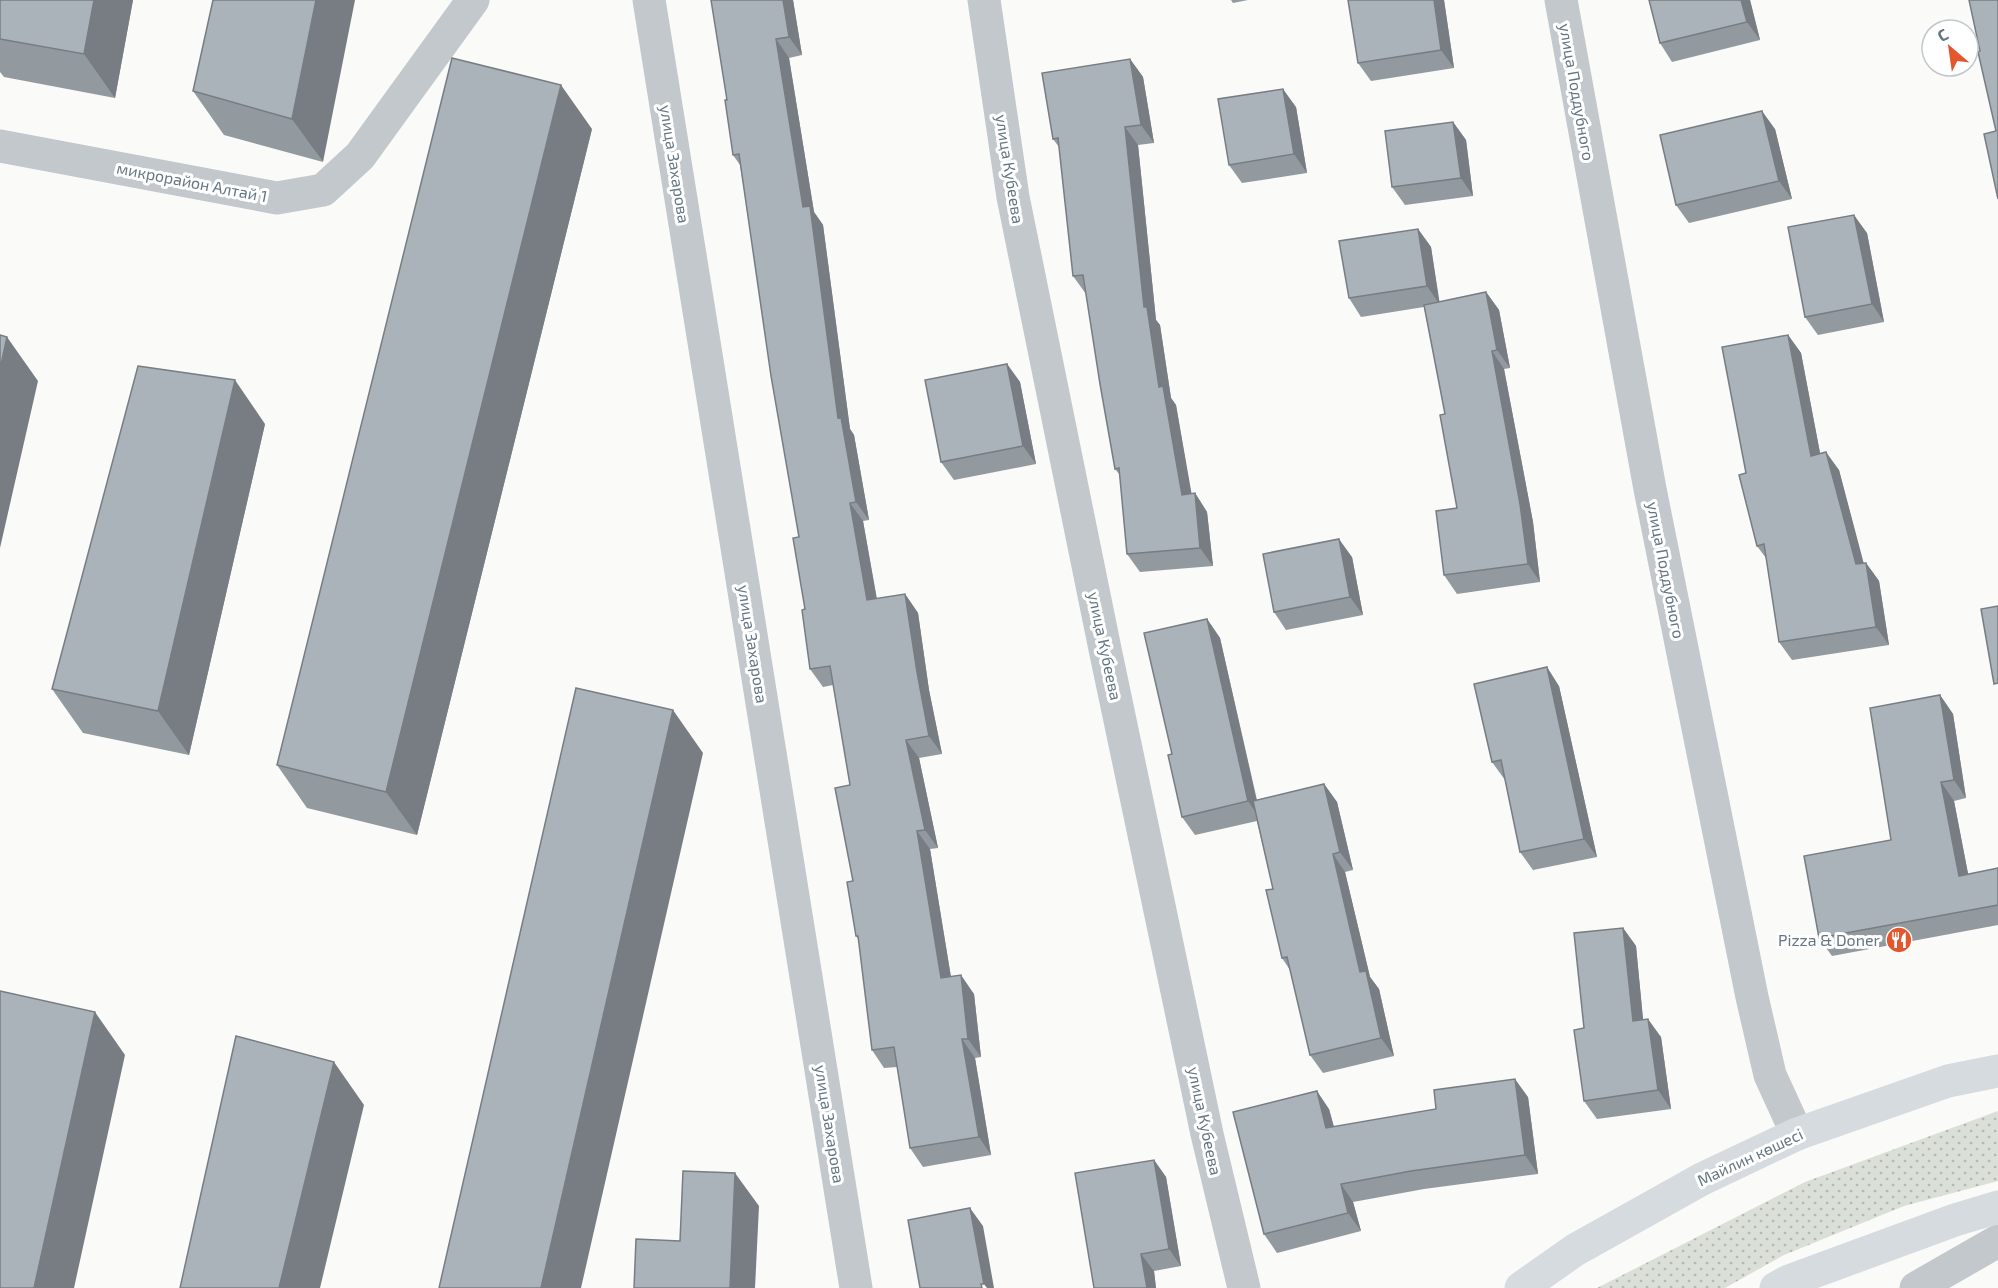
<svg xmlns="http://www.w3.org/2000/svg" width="1998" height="1288" viewBox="0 0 1998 1288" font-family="'Exo 2',sans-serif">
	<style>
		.grass { fill: url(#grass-dots) }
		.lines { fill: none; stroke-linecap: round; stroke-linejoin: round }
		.minor { stroke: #c3c8cc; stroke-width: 33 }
		.major { stroke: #d6dbdf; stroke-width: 33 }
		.wall { fill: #929a9f }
		.shaded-wall { fill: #777d82 }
		.building { fill: #aab3b9; stroke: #777d82; stroke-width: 1.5 }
		.labels { text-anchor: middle; stroke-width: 6; stroke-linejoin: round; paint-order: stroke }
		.street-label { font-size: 16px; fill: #657683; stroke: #fff }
		.poi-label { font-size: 16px; fill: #657683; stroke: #fff; text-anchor: end }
	</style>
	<defs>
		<pattern id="grass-dots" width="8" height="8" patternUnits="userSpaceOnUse" patternTransform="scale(1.5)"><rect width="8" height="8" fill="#dadfd7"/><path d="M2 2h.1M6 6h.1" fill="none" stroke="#b4b9b4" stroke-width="1.8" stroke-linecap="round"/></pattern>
	</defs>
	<rect width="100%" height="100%" fill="#fafaf8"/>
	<!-- grass -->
	<path class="grass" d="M 1998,1111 L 1998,1181 L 1904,1206 L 1784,1255 L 1725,1288 L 1597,1288 L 1805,1182 Z"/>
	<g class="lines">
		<!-- minor -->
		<path class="minor" d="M 649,0 L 856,1288
			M 984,0 L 1013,197 L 1105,649 L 1207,1134 L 1244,1288
			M 1561,0 L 1650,489 L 1752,997 L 1770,1075 L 1797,1134
			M 0,146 L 277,198 L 323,190 L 360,156 L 473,0
			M 1916,1288 L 1998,1241"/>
		<!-- major -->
		<path class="major" d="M 1521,1288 L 1575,1250 L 1702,1179 L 1797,1134 L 1948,1081 L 1998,1071
			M 1776,1288 L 1789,1281 L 1955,1220 L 1998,1207"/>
	</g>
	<!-- wall -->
	<path class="wall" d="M 0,0 L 133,0 L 115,98 L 4,77 L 0,72 Z
		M 213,0 L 323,162 L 224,135 L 193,91 Z
		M 793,0 L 802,55 L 789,58 L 814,212 L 823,225 L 850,429 L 854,435 L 869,520 L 863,521 L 877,599 L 905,594 L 918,613 L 929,690 L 942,754 L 919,758 L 938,848 L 930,849 L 951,977 L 974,994 L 981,1057 L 975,1058 L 991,1155 L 923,1167 L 910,1148 L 897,1067 L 884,1068 L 872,1050 L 859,940 L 856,936 L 853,881 L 850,785 L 833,685 L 823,687 L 810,669 L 799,537 L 740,165 L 733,155 L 727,100 Z
		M 1231,0 L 1248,0 L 1233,3 Z
		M 1444,0 L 1454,68 L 1371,81 L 1358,63 Z
		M 1649,0 L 1750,0 L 1760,40 L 1672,62 L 1660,43 Z
		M 1130,59 L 1143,77 L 1154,143 L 1138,145 L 1156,320 L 1160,325 L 1171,398 L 1176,405 L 1191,494 L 1195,493 L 1207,512 L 1213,566 L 1140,572 L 1127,554 L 1120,475 L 1115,469 L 1086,294 L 1073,276 L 1059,147 L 1053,139 Z
		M 1296,107 L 1307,173 L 1242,183 L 1229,165 Z
		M 1453,122 L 1466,140 L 1473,196 L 1405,205 L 1392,187 Z
		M 592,129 L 417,835 L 307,808 L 277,765 Z
		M 1775,129 L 1792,199 L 1689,223 L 1676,205 Z
		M 1418,229 L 1431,247 L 1439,302 L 1486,292 L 1499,310 L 1510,368 L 1504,369 L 1533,522 L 1540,582 L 1457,594 L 1444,575 L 1457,508 L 1445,414 L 1424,307 L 1361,317 L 1349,298 Z
		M 1867,233 L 1884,322 L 1818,335 L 1805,317 Z
		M 1788,335 L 1801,353 L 1820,453 L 1839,470 L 1863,563 L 1866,563 L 1879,581 L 1889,645 L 1792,660 L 1779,642 L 1766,558 L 1757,546 L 1746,473 Z
		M 1007,364 L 1020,382 L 1036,464 L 954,480 L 941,462 Z
		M 265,424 L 189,755 L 83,733 L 52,689 Z
		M 1352,557 L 1363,615 L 1286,630 L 1274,612 Z
		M 1207,619 L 1220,638 L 1257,800 L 1324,784 L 1337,802 L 1353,870 L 1345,872 L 1370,977 L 1379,989 L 1394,1056 L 1323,1073 L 1310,1055 L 1290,970 L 1282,958 L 1273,889 L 1257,821 L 1195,835 L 1182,817 L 1172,754 Z
		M 1559,686 L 1597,857 L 1533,870 L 1520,852 L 1505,780 L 1492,762 Z
		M 1940,695 L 1953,714 L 1966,798 L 1954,801 L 1968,874 L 1998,868 L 1998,925 L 1832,956 L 1819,938 L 1891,840 Z
		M 1623,928 L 1636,946 L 1643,1020 L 1661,1037 L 1671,1109 L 1597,1119 L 1584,1101 L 1584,1028 Z
		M 1528,1097 L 1538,1174 L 1424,1189 L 1353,1202 L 1361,1231 L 1277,1253 L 1264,1234 L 1329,1109 L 1334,1127 Z
		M 1154,1160 L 1166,1177 L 1181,1266 L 1154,1271 L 1156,1288 L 1094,1288 Z"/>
	<!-- shaded-wall -->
	<path class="shaded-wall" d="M 94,0 L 133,0 L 115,98 L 84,54 Z
		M 316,0 L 355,0 L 323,162 L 292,119 Z
		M 783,0 L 793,0 L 802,55 L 789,37 Z
		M 1434,0 L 1444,0 L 1454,68 L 1441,50 Z
		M 1741,0 L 1750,0 L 1760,40 L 1747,22 Z
		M 776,39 L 789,58 L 814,212 L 823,225 L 850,429 L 854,435 L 869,520 L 856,502 L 838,418 Z
		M 1130,59 L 1143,77 L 1154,143 L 1141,125 Z
		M 561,85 L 592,129 L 417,835 L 386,792 Z
		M 1283,89 L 1296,107 L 1307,173 L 1294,154 Z
		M 1762,111 L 1775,129 L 1792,199 L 1779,181 Z
		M 1453,122 L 1466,140 L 1473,196 L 1461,178 Z
		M 1125,127 L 1138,145 L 1156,320 L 1160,325 L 1171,398 L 1176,405 L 1195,513 L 1182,495 L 1159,387 L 1144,307 Z
		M 1854,215 L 1867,233 L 1884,322 L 1872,304 Z
		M 1418,229 L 1431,247 L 1440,305 L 1427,286 Z
		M 1486,292 L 1499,310 L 1510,368 L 1497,350 Z
		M 1788,335 L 1801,353 L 1824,474 L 1811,456 Z
		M 7,337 L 38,381 L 0,548 L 0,369 Z
		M 1492,351 L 1504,369 L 1533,522 L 1540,582 L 1528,564 Z
		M 1007,364 L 1020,382 L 1036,464 L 1023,446 Z
		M 235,380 L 265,424 L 189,755 L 158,711 Z
		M 1826,452 L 1839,470 L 1869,583 L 1856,564 Z
		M 1195,493 L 1207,512 L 1213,566 L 1200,548 Z
		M 850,503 L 863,521 L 880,618 L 867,600 Z
		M 1339,539 L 1352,557 L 1363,615 L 1350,597 Z
		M 1866,563 L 1879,581 L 1889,645 L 1876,627 Z
		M 905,594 L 918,613 L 929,690 L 942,754 L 929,736 L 917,672 Z
		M 1207,619 L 1220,638 L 1261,820 L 1248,801 Z
		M 1547,667 L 1559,686 L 1597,857 L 1584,839 Z
		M 1940,695 L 1953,714 L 1966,798 L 1954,780 Z
		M 673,710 L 703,753 L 581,1288 L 541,1288 Z
		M 906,740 L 919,758 L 938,848 L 925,830 Z
		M 1941,782 L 1954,801 L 1972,894 L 1959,876 Z
		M 1324,784 L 1337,802 L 1353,870 L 1340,852 Z
		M 917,831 L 930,849 L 954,996 L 941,978 Z
		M 1333,854 L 1345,872 L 1370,977 L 1379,989 L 1394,1056 L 1381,1038 L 1360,972 Z
		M 1623,928 L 1636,946 L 1645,1039 L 1633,1021 Z
		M 961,975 L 974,994 L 981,1057 L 968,1039 Z
		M 95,1012 L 125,1055 L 74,1288 L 34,1288 Z
		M 1648,1019 L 1661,1037 L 1671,1109 L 1658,1090 Z
		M 962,1039 L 975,1058 L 991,1155 L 979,1137 Z
		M 334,1062 L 364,1105 L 320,1288 L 279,1288 Z
		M 1515,1079 L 1528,1097 L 1538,1174 L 1525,1155 Z
		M 1317,1091 L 1329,1109 L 1339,1146 L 1326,1128 Z
		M 1154,1160 L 1166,1177 L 1181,1266 L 1169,1249 Z
		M 735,1173 L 759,1206 L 755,1288 L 730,1288 Z
		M 1341,1184 L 1353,1202 L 1361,1231 L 1348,1213 Z
		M 970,1208 L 983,1226 L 994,1288 L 987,1288 L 984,1284 Z
		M 1141,1254 L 1154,1271 L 1156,1288 L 1147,1288 Z"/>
	<!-- building -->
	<path class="building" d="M 0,0 L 94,0 L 84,54 L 0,39 Z
		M 213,0 L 316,0 L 292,119 L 193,91 Z
		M 711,0 L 783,0 L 789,37 L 776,39 L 803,207 L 810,206 L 838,418 L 841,417 L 856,502 L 850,503 L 867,600 L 905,594 L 917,672 L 929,736 L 906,740 L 925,830 L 917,831 L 941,978 L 961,975 L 968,1039 L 962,1039 L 979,1137 L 910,1148 L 894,1047 L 872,1050 L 858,936 L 856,936 L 847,882 L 853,881 L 835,788 L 850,785 L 830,666 L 810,669 L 802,610 L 805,609 L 793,538 L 799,537 L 771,376 L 739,154 L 733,155 L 725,100 L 727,100 Z
		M 1348,0 L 1434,0 L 1441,50 L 1358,63 Z
		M 1649,0 L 1741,0 L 1747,22 L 1660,43 Z
		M 1969,0 L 1998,0 L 1998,199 L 1984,134 L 1996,131 L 1978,52 L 1980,51 Z
		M 452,58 L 561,85 L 386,792 L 277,765 Z
		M 1130,59 L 1141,125 L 1125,127 L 1144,307 L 1147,307 L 1159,387 L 1163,386 L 1182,495 L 1195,493 L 1200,548 L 1127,554 L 1119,468 L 1115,469 L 1100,384 L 1083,275 L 1073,276 L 1058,138 L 1053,139 L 1042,73 Z
		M 1283,89 L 1294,154 L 1229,165 L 1218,99 Z
		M 1762,111 L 1779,181 L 1676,205 L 1660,135 Z
		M 1453,122 L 1461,178 L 1392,187 L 1385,131 Z
		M 1854,215 L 1872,304 L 1805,317 L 1788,227 Z
		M 1418,229 L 1427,286 L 1349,298 L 1339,241 Z
		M 1486,292 L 1497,350 L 1492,351 L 1520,504 L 1528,564 L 1444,575 L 1436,511 L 1457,508 L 1440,415 L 1445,414 L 1424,305 Z
		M 0,335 L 7,337 L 0,369 Z
		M 1788,335 L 1811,456 L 1826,452 L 1856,564 L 1866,563 L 1876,627 L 1779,642 L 1764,544 L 1757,546 L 1739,475 L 1746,473 L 1722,347 Z
		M 1007,364 L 1023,446 L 941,462 L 925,380 Z
		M 138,366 L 235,380 L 158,711 L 52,689 Z
		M 1339,539 L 1350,597 L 1274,612 L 1263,554 Z
		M 1998,606 L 1998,683 L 1994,684 L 1981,609 Z
		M 1207,619 L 1248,801 L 1182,817 L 1168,755 L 1172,754 L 1144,633 Z
		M 1547,667 L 1584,839 L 1520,852 L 1501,760 L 1492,762 L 1474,684 Z
		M 576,688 L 673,710 L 541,1288 L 439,1288 Z
		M 1940,695 L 1954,780 L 1941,782 L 1959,876 L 1998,868 L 1998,905 L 1819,938 L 1804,856 L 1891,840 L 1870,708 Z
		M 1324,784 L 1340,852 L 1333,854 L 1360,972 L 1366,971 L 1381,1038 L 1310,1055 L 1287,957 L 1282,958 L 1266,890 L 1273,889 L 1253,801 Z
		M 1623,928 L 1633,1021 L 1648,1019 L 1658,1090 L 1584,1101 L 1574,1030 L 1584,1028 L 1574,933 Z
		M 0,991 L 95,1012 L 34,1288 L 0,1288 Z
		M 236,1036 L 334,1062 L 279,1288 L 180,1288 Z
		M 1515,1079 L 1525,1155 L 1411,1171 L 1341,1184 L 1348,1213 L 1264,1234 L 1233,1112 L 1317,1091 L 1326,1128 L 1436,1109 L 1434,1090 Z
		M 1154,1160 L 1169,1249 L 1141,1254 L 1147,1288 L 1094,1288 L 1075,1173 Z
		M 683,1171 L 735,1173 L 730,1288 L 634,1288 L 636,1239 L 680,1241 Z
		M 970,1208 L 984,1284 L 981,1284 L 982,1288 L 920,1288 L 908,1220 Z"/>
	<!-- icons -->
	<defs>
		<g id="restaurant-disc" transform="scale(1.35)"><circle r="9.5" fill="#e4572e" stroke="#fff"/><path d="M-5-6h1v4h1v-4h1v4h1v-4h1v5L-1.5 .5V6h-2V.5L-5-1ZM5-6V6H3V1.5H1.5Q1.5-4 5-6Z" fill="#fff"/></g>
	</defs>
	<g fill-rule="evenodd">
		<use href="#restaurant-disc" x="1899" y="940"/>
	</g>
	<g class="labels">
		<!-- street labels -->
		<g class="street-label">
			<text transform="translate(1577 92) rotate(80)" y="6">улица Поддубного</text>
			<text transform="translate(675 164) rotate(81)" y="6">улица Захарова</text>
			<text transform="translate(1010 169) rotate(81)" y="6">улица Кубеева</text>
			<text transform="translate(192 182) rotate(11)" y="6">микрорайон Алтай 1</text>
			<text transform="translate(1666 570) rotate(79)" y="6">улица Поддубного</text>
			<text transform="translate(753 644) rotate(81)" y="6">улица Захарова</text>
			<text transform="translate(1105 646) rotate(78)" y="6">улица Кубеева</text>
			<text transform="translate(1205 1121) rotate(78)" y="6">улица Кубеева</text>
			<text transform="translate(830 1124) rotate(81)" y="6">улица Захарова</text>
			<text transform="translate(1750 1157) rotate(-25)" y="6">Майлин көшесі</text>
		</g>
		<!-- poi labels -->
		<g class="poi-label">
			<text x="1880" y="946">Pizza &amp; Doner</text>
		</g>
	</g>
	<!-- north arrow -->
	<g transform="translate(1950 48) rotate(331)"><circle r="28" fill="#ffffff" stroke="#c1c8cd" stroke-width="1.5"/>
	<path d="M0-4.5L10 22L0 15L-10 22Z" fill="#e4572e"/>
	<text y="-9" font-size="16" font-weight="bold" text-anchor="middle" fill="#657683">С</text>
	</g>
</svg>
